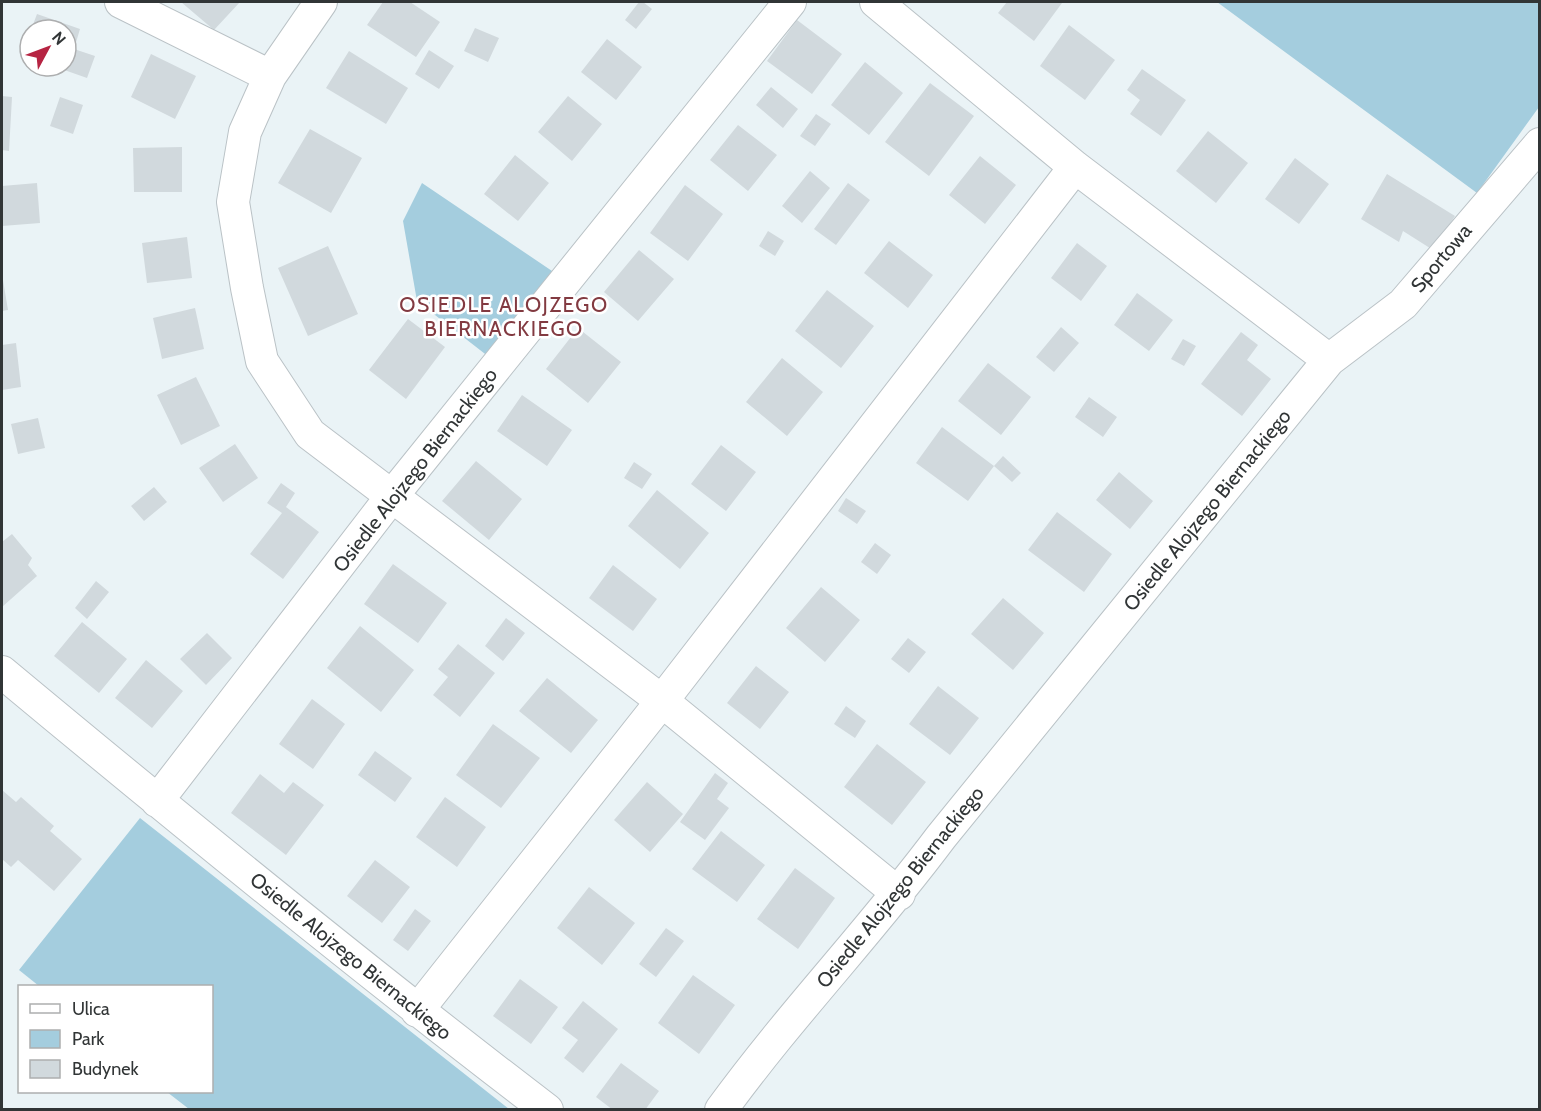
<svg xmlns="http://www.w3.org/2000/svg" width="1541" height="1111" viewBox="0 0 1541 1111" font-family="Cabin,sans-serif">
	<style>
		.green { fill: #a4cdde }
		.building { fill: #d1d9dd }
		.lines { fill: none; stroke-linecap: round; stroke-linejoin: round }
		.minor-casing { stroke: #bac2c6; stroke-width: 34 }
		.minor { stroke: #fff; stroke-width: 32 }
		.labels { text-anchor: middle; stroke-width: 5; stroke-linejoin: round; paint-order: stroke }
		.street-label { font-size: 20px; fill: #313536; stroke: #fff }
		.neighbourhood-label { font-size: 21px; letter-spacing: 1.5px; fill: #823a41; stroke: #fff }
	</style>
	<rect width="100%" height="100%" fill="#eaf3f6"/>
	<!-- green -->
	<path class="green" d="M 1217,2 L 1539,2 L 1539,107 L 1477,193 Z
		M 422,183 L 555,273 L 489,357 L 417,301 L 403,221 Z
		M 140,818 L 509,1109 L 189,1109 L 167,1092 L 212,1092 L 212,986 L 39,986 L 19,970 Z"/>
	<!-- building -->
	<path class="building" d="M 181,2 L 240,2 L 214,30 Z
		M 383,2 L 410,2 L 440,22 L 416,57 L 367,25 Z
		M 639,2 L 643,2 L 652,9 L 636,29 L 625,20 Z
		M 1007,2 L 1060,2 L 1062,3 L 1034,41 L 998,13 Z
		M 37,14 L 80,29 L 74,49 L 95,56 L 87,78 L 53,66 L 66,66 L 66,30 L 31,30 Z
		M 797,20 L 842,54 L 812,94 L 767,61 Z
		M 1069,25 L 1115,60 L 1085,100 L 1040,66 Z
		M 475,28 L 499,38 L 488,62 L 464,51 Z
		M 607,39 L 642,67 L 616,100 L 581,72 Z
		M 429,50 L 454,66 L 439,89 L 415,74 Z
		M 349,51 L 408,88 L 386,124 L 326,88 Z
		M 151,54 L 196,76 L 175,119 L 131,97 Z
		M 865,62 L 903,93 L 869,135 L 831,105 Z
		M 1142,69 L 1186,100 L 1161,136 L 1130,114 L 1140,100 L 1127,90 Z
		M 930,83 L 974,116 L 929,176 L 885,142 Z
		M 771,87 L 798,109 L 783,128 L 756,105 Z
		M 2,96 L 12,97 L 9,151 L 2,150 Z
		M 568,96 L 602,124 L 572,161 L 538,132 Z
		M 60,97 L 83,105 L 73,134 L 50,126 Z
		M 816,114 L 831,124 L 815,146 L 800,136 Z
		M 738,125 L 777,155 L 748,191 L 710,160 Z
		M 310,129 L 362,158 L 331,213 L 278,183 Z
		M 1208,131 L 1248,163 L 1216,203 L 1176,171 Z
		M 182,147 L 182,192 L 134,192 L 133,148 Z
		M 515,155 L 549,183 L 518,221 L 484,194 Z
		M 980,156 L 1016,185 L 985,224 L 949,195 Z
		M 1295,158 L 1329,184 L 1299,224 L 1265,199 Z
		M 810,171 L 830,188 L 802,223 L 782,206 Z
		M 1387,174 L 1455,216 L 1433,250 L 1403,231 L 1399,242 L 1361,219 Z
		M 37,183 L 40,223 L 2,226 L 2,186 Z
		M 848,183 L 870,200 L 836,245 L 814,229 Z
		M 685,185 L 723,214 L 688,261 L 650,233 Z
		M 768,231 L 784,241 L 775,256 L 759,246 Z
		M 187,237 L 192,278 L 147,283 L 142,243 Z
		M 889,241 L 933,275 L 908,308 L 864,273 Z
		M 1077,243 L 1107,266 L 1081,301 L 1051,278 Z
		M 328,246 L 358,314 L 308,336 L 278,268 Z
		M 639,250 L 674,279 L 638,321 L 604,292 Z
		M 2,274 L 8,310 L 2,311 Z
		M 827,290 L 874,326 L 841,368 L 795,331 Z
		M 1137,293 L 1173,320 L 1149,351 L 1114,325 Z
		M 195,308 L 204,349 L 162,359 L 153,318 Z
		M 408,319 L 445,347 L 406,399 L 369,370 Z
		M 1061,327 L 1079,343 L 1054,372 L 1036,357 Z
		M 578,328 L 621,362 L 588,403 L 546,369 Z
		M 1241,332 L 1258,345 L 1247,360 L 1271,379 L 1242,416 L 1201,384 Z
		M 1183,339 L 1196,346 L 1184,366 L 1171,359 Z
		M 16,343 L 21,387 L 2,390 L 2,345 Z
		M 782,358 L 823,392 L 787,436 L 746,402 Z
		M 988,363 L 1031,397 L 1001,435 L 958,401 Z
		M 196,377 L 220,426 L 181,445 L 157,395 Z
		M 522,395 L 572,430 L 547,466 L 497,431 Z
		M 1089,397 L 1117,417 L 1103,437 L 1075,417 Z
		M 38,418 L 45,448 L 18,454 L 11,424 Z
		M 942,427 L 994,466 L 968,501 L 916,463 Z
		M 235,444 L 258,478 L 223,502 L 199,468 Z
		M 721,445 L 756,472 L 726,511 L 691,484 Z
		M 1003,456 L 1021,473 L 1012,482 L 994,466 Z
		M 476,461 L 522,499 L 489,540 L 442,501 Z
		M 634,462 L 652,474 L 642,489 L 624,478 Z
		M 1119,472 L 1153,501 L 1130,529 L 1096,500 Z
		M 281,483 L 295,493 L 286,507 L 319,532 L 283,579 L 250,554 L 282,513 L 267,503 Z
		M 154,487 L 167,502 L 144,521 L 131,506 Z
		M 657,490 L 709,533 L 680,569 L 628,526 Z
		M 846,498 L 866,511 L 857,524 L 838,511 Z
		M 1057,512 L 1112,554 L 1084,592 L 1028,550 Z
		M 12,534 L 32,558 L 28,565 L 37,576 L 2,607 L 2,542 Z
		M 875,543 L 891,555 L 877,574 L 861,562 Z
		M 393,564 L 447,603 L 418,643 L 364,604 Z
		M 613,565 L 657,599 L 633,631 L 589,598 Z
		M 96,581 L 109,592 L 87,619 L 75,608 Z
		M 821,587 L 860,620 L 825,662 L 786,628 Z
		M 1003,598 L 1044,633 L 1013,670 L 971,634 Z
		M 506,618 L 525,633 L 503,661 L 485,646 Z
		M 82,622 L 127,659 L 99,693 L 54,656 Z
		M 360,626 L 414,670 L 381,712 L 327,668 Z
		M 207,633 L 232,658 L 206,685 L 180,659 Z
		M 908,638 L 926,652 L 909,673 L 891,659 Z
		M 458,644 L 495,673 L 460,717 L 433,695 L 448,677 L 438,669 Z
		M 146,660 L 183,691 L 152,728 L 115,698 Z
		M 756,666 L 789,692 L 760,729 L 727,703 Z
		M 547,678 L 598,720 L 571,753 L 519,711 Z
		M 938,686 L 979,718 L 950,755 L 909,724 Z
		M 312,699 L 345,724 L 313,769 L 279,744 Z
		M 846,706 L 866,721 L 855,738 L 834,724 Z
		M 493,724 L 540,758 L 501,808 L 456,775 Z
		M 877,744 L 926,782 L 892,825 L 844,787 Z
		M 375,751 L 412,778 L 395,802 L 358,775 Z
		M 715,773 L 728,783 L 717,799 L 729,808 L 705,840 L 680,822 Z
		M 260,774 L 284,793 L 293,782 L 324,805 L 286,855 L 231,813 Z
		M 647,782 L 683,814 L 650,852 L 614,820 Z
		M 2,790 L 16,802 L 21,797 L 54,826 L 50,831 L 82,859 L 54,891 L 18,860 L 11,867 L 2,859 Z
		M 445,797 L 486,827 L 457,867 L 416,837 Z
		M 721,831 L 765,865 L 737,902 L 692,869 Z
		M 375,860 L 410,887 L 382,923 L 347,896 Z
		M 795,868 L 835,898 L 798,949 L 757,919 Z
		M 589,887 L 635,923 L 602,965 L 557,928 Z
		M 415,909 L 431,921 L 408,951 L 393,940 Z
		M 666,928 L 684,941 L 656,977 L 639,964 Z
		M 693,975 L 735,1005 L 699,1054 L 658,1023 Z
		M 520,979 L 558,1007 L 531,1044 L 493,1016 Z
		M 583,1001 L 618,1029 L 583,1073 L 564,1058 L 578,1040 L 562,1028 Z
		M 621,1063 L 659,1091 L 645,1110 L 613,1110 L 596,1097 Z"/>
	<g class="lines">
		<!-- minor casing -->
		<g class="minor-casing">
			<path id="minor" d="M 121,2 L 270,76
				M 321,2 L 270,76 L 245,132 L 233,202 L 247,288 L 262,361 L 310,434 L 662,701 L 899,894
				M 876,2 L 1075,167 L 1329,360
				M 2,672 C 181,821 361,968 547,1110
				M 157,801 L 392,496 L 790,2
				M 417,1011 L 662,701 L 1075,167
				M 721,1110 C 790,1015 871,931 941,837 L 1329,360 L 1403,304 L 1540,144"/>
		</g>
		<!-- minor -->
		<use href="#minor" class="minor"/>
	</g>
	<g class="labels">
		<!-- street labels -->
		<g class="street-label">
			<text transform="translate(1441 258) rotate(-50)" y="7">Sportowa</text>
			<text transform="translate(415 470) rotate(-52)" y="7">Osiedle Alojzego Biernackiego</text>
			<text transform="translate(1207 510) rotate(-51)" y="7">Osiedle Alojzego Biernackiego</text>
			<text transform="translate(900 887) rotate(-51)" y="7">Osiedle Alojzego Biernackiego</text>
			<text transform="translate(351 956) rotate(39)" y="7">Osiedle Alojzego Biernackiego</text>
		</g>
		<!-- neighbourhood labels -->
		<g class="neighbourhood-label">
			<text x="504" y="312">OSIEDLE ALOJZEGO<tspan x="504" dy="24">BIERNACKIEGO</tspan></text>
		</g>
	</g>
	<!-- border -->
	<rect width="1541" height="1111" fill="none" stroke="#313536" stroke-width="6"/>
	<!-- legend -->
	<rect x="18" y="985" width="195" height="108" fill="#ffffff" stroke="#adaeaf" stroke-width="1.5"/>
	<rect x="30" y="1004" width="30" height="9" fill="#ffffff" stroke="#adaeaf" stroke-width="1.5"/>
	<text x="72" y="1015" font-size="18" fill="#313536">Ulica</text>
	<rect x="30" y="1030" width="30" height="18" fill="#a4cdde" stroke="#adaeaf" stroke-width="1.5"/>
	<text x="72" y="1045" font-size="18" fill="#313536">Park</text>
	<rect x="30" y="1060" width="30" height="18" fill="#d1d9dd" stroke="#adaeaf" stroke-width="1.5"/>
	<text x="72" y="1075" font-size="18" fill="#313536">Budynek</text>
	<!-- north arrow -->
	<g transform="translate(48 48) rotate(49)"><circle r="28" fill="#ffffff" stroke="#adaeaf" stroke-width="1.5"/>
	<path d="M0-4.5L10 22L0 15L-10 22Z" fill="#b62442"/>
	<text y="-9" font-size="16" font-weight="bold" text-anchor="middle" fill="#313536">N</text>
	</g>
</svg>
